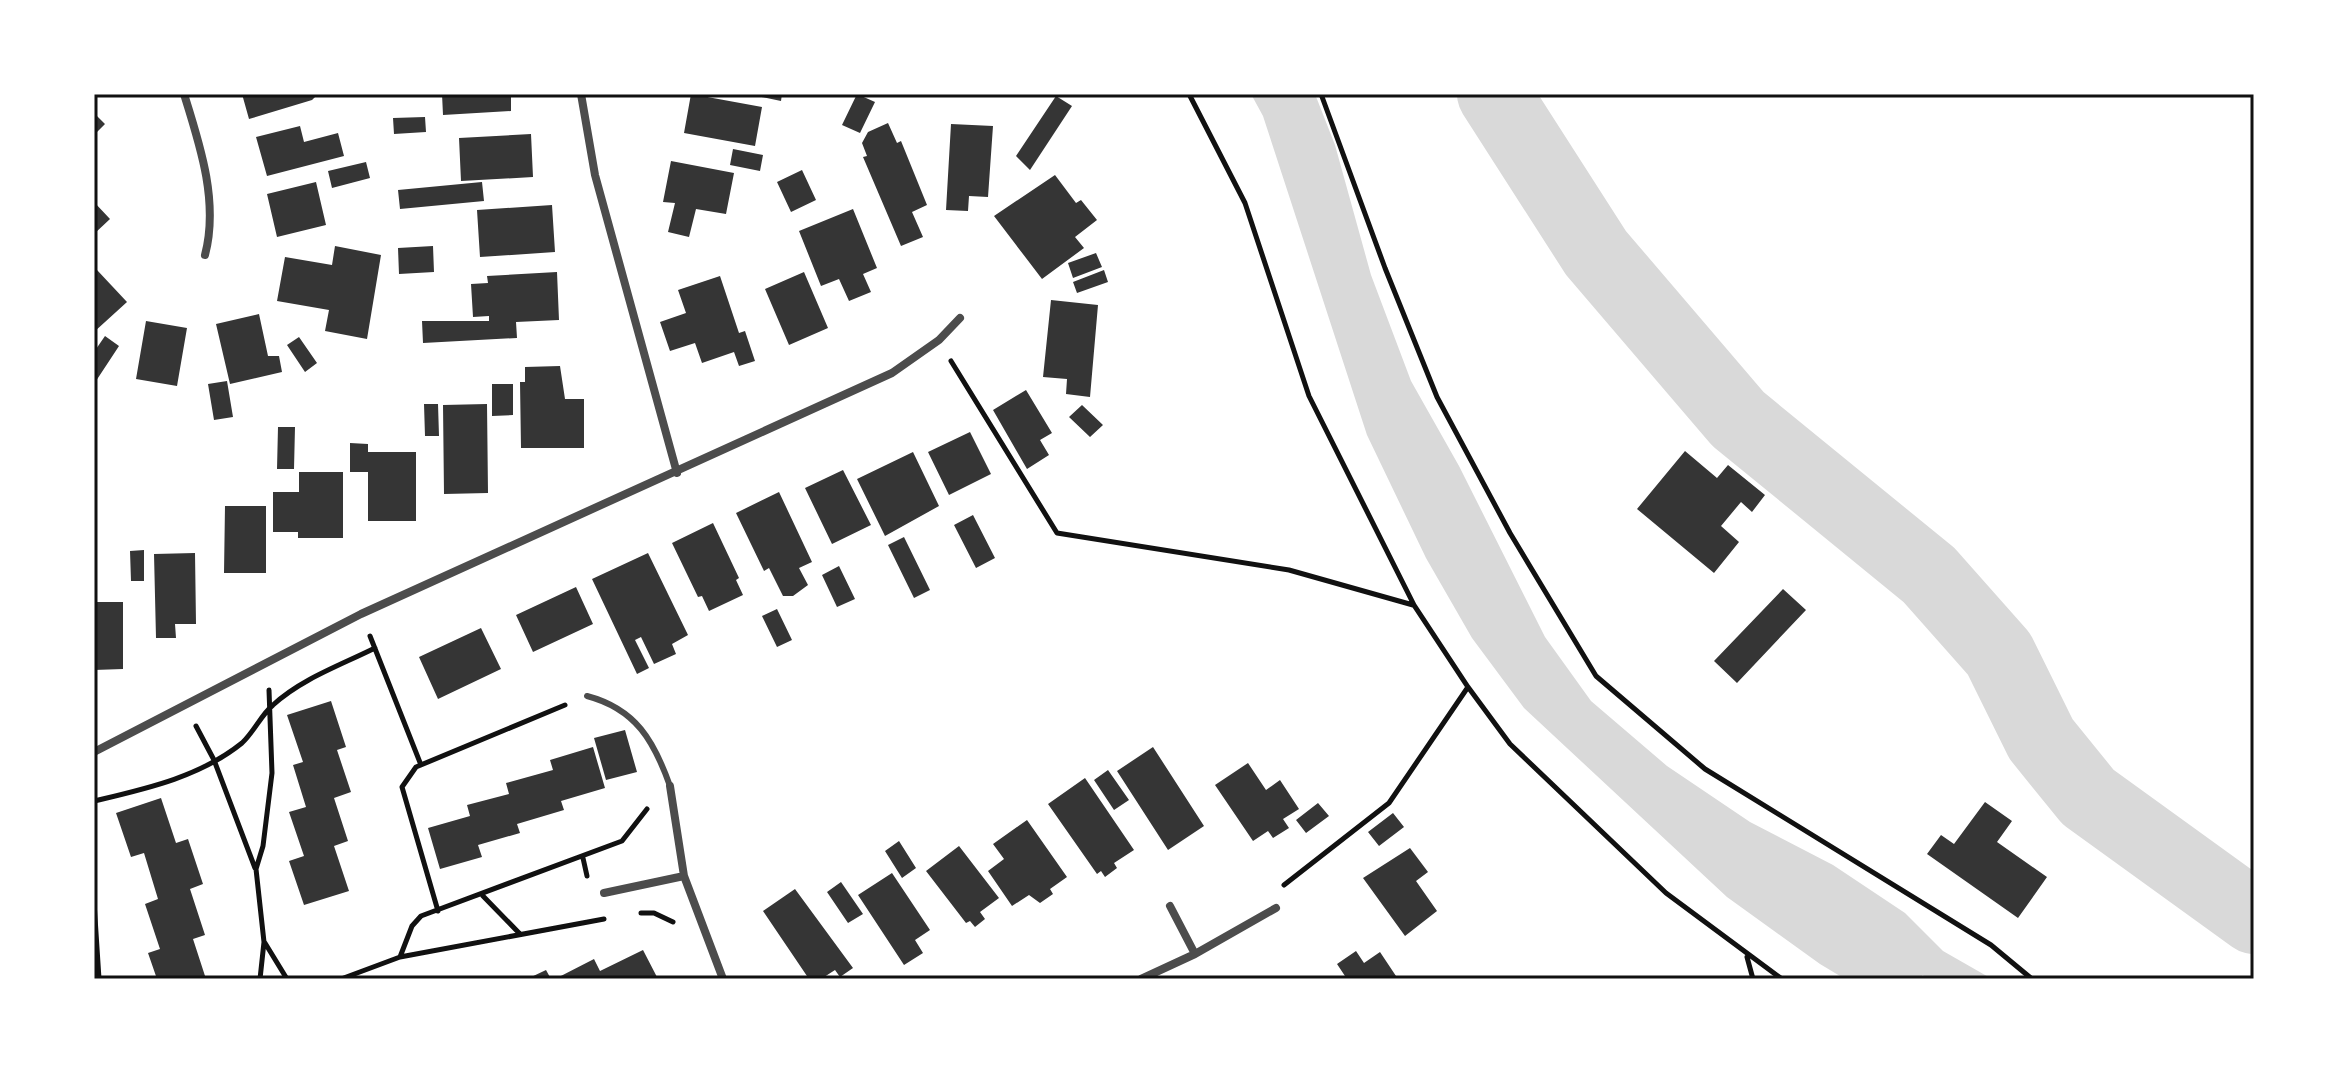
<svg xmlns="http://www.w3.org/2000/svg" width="2348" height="1073" viewBox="0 0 2348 1073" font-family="'Public Sans',sans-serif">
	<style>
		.water { fill: #d9d9d9 }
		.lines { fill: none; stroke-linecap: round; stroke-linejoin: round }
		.river { stroke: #d9d9d9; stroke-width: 74 }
		.building { fill: #353535 }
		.path { stroke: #111; stroke-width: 5 }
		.service { stroke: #4c4c4c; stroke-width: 6 }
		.minor { stroke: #4c4c4c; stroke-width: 8 }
		.neatline { fill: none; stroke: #111; stroke-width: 3 }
	</style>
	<rect width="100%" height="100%" fill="#fff"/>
	<!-- water -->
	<path class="water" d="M 1251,94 L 1315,94 L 1335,145 L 1371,275 L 1411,381 L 1459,466 L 1545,637 L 1591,701 L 1667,766 L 1750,822 L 1833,865 L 1905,913 L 1943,951 L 1992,979 L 1931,979 L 1922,975 L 1923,979 L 1845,979 L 1820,964 L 1727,897 L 1524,708 L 1472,638 L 1426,558 L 1367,435 L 1263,116 Z"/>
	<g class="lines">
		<!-- river -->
		<path class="river" d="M 1494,94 L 1596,253 L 1738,419 L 1929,575 L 1999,654 L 2041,739 L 2088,797 L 2254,917"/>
	</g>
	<!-- building -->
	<path class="building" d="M 242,94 L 318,94 L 312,100 L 249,119 Z
		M 442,94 L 511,94 L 511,111 L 443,115 Z
		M 691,94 L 762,107 L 755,146 L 684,133 Z
		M 748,94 L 782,94 L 781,101 Z
		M 857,94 L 875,102 L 860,133 L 842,125 Z
		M 1056,96 L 1072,106 L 1030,170 L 1016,156 Z
		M 94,113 L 105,124 L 94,135 Z
		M 425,117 L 426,132 L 394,134 L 393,118 Z
		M 888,123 L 897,143 L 901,141 L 927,205 L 912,212 L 923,237 L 901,246 L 863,157 L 867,156 L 862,143 L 868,132 Z
		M 951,124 L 993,126 L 988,197 L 969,196 L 968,211 L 946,210 Z
		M 300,126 L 304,142 L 338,133 L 344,156 L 267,176 L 256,137 Z
		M 531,134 L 533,177 L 461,181 L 459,138 Z
		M 733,149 L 763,155 L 760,171 L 730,165 Z
		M 671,161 L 734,173 L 726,214 L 696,209 L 689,237 L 668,232 L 675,203 L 663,202 Z
		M 366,162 L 370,178 L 332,188 L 328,171 Z
		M 802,170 L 816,200 L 791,212 L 777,182 Z
		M 1055,175 L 1076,203 L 1081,200 L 1097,220 L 1075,237 L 1084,248 L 1042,279 L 994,216 Z
		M 316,182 L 326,225 L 277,237 L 267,194 Z
		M 482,182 L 484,201 L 400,209 L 398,190 Z
		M 94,202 L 110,219 L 94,234 Z
		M 552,205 L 555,252 L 480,257 L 477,210 Z
		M 853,209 L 877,268 L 863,274 L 871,292 L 849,301 L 839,279 L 821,286 L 799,231 Z
		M 335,246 L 381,255 L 367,339 L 325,331 L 329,310 L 277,301 L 285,257 L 332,265 Z
		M 433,246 L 434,272 L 399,274 L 398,248 Z
		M 1096,253 L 1102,267 L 1073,278 L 1068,263 Z
		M 97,270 L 127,302 L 94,332 L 94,273 Z
		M 1104,270 L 1108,282 L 1077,293 L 1073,282 Z
		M 557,272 L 559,320 L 516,322 L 517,338 L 423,343 L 422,321 L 489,321 L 489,316 L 473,317 L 471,284 L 488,283 L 487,276 Z
		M 804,272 L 828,328 L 789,345 L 765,289 Z
		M 720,276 L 739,333 L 745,331 L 755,361 L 739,366 L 734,352 L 702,363 L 695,343 L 670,351 L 660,322 L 686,313 L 678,290 Z
		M 1051,300 L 1098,305 L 1090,397 L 1066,394 L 1067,379 L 1043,377 Z
		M 259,314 L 268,356 L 279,356 L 282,372 L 230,384 L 216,324 Z
		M 146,321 L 187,328 L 177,386 L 136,379 Z
		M 105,336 L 119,346 L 94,384 L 94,352 Z
		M 299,337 L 317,363 L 305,372 L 287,345 Z
		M 560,366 L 565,399 L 584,399 L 584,448 L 521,448 L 520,382 L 525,382 L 525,367 Z
		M 227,381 L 233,417 L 214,420 L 208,384 Z
		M 492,384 L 513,384 L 513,415 L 492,416 Z
		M 1026,390 L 1052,433 L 1040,440 L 1049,455 L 1027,469 L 993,410 Z
		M 424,404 L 438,404 L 439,436 L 425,436 Z
		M 487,404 L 488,493 L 444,494 L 443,405 Z
		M 1082,405 L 1103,425 L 1090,437 L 1069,417 Z
		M 278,427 L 295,427 L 294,469 L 277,469 Z
		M 970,432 L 991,474 L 949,495 L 928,452 Z
		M 350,443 L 368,444 L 368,452 L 416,452 L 416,521 L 368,521 L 368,472 L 350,472 Z
		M 1685,451 L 1717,478 L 1728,465 L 1765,495 L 1752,512 L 1741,502 L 1721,526 L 1739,542 L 1714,573 L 1637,509 Z
		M 913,452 L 939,506 L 885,536 L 857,479 Z
		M 843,470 L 871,525 L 832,544 L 805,488 Z
		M 299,472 L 343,472 L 343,538 L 298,538 L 298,532 L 273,532 L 273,492 L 299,492 Z
		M 779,492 L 812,562 L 799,568 L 808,585 L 793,596 L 783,596 L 769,568 L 764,571 L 736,513 Z
		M 225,506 L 266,506 L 266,573 L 224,573 Z
		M 973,515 L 995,558 L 976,568 L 954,525 Z
		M 713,523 L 739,578 L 736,580 L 743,595 L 709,611 L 702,596 L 698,597 L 672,543 Z
		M 904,537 L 930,590 L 914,598 L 888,545 Z
		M 144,550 L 144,581 L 131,581 L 130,551 Z
		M 195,553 L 196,624 L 175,624 L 176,638 L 156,638 L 154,554 Z
		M 648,553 L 688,635 L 672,644 L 676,654 L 654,664 L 641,637 L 635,640 L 649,668 L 637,674 L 592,579 Z
		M 839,566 L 855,599 L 837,607 L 822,575 Z
		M 576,587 L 593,624 L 533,652 L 516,615 Z
		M 1783,589 L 1806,610 L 1737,683 L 1714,661 Z
		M 94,602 L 123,602 L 123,669 L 94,670 Z
		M 777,609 L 792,640 L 777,647 L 762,616 Z
		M 481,628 L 501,669 L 438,699 L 419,657 Z
		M 331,701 L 346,747 L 337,750 L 351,792 L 334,798 L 348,841 L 334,846 L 349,891 L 304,905 L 289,861 L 304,856 L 289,812 L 306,807 L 293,765 L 303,762 L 287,715 Z
		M 625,730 L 637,772 L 606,780 L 594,738 Z
		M 593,747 L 605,788 L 561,801 L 564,810 L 517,824 L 520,833 L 478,845 L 482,857 L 440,869 L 428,828 L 470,816 L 467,805 L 509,794 L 506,783 L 553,770 L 550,760 Z
		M 1153,747 L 1204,826 L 1168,850 L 1117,771 Z
		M 1248,763 L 1266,790 L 1280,780 L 1299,809 L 1283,819 L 1289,828 L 1273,838 L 1268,831 L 1253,841 L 1215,785 Z
		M 1108,770 L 1129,800 L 1114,810 L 1094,780 Z
		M 1085,778 L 1134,850 L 1114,863 L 1117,868 L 1105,877 L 1101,871 L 1097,874 L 1048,804 Z
		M 161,798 L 176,843 L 188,839 L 203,884 L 190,889 L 205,935 L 193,939 L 206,979 L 157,979 L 148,953 L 160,949 L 145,904 L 158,899 L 144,853 L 131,857 L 116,813 Z
		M 1985,802 L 2012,821 L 1997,842 L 2047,877 L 2018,918 L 1927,854 L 1941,835 L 1954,844 Z
		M 1318,803 L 1329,816 L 1306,833 L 1296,820 Z
		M 1393,813 L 1404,827 L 1379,846 L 1368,832 Z
		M 1027,820 L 1067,877 L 1050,889 L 1053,894 L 1040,903 L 1029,895 L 1012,906 L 988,871 L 1004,859 L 993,844 Z
		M 899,841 L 916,868 L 902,878 L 885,851 Z
		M 959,846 L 999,898 L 980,912 L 985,919 L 975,927 L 970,921 L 966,923 L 926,871 Z
		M 1410,848 L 1428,872 L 1416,881 L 1437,911 L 1405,936 L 1363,878 Z
		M 892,873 L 930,930 L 915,940 L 923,953 L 904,965 L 858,895 Z
		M 841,882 L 863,914 L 848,923 L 827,892 Z
		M 795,889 L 853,968 L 840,977 L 835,970 L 821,979 L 809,979 L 763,911 Z
		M 643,950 L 658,979 L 555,979 L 594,959 L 600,971 Z
		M 1356,951 L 1364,963 L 1380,952 L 1398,979 L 1347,979 L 1337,964 Z
		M 546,970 L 551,979 L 527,979 Z"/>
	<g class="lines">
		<!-- path -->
		<path class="path" d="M 1189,94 L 1245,203 L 1309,396 L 1414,605 L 1468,687 L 1510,744 L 1666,893 L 1782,979
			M 1321,94 L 1385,268 L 1437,397 L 1510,533 L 1596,676 L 1705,769 L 1991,945 L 2032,979
			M 951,361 L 1057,533 L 1289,570 L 1413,605
			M 370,636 L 421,765
			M 196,726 L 214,760 L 255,868
			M 94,801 C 145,789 200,777 242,743 C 254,732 261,715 273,705 C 301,679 341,665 375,648
			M 583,858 L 587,876
			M 1284,885 L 1389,803 L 1468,687
			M 483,896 L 520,934
			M 94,902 L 99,979
			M 438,911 L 402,787 L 416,767 L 565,705
			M 641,913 L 654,913 L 673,922
			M 265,943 L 287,979
			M 400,957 L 412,926 L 421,916 L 622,841 L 647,809
			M 1747,957 L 1753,979
			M 260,979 L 264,942 L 256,869 L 263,846 L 272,773 L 269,690
			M 341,979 L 400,957 L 604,919"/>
		<!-- service -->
		<path class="service" d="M 587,696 C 636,709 654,741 670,786"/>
		<!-- minor -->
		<path class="minor" d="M 184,94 C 200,145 219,202 205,255
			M 581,94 L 595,175 L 677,473
			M 94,752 L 361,614 L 892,373 L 939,340 L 960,318
			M 670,786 L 684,876 L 723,979
			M 604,893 L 684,876
			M 1170,906 L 1195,954
			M 1141,979 L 1195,954 L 1276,908"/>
	</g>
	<!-- border -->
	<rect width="2348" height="1073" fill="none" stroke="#ffffff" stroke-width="192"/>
	<rect x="96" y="96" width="2156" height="881" class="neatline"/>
</svg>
